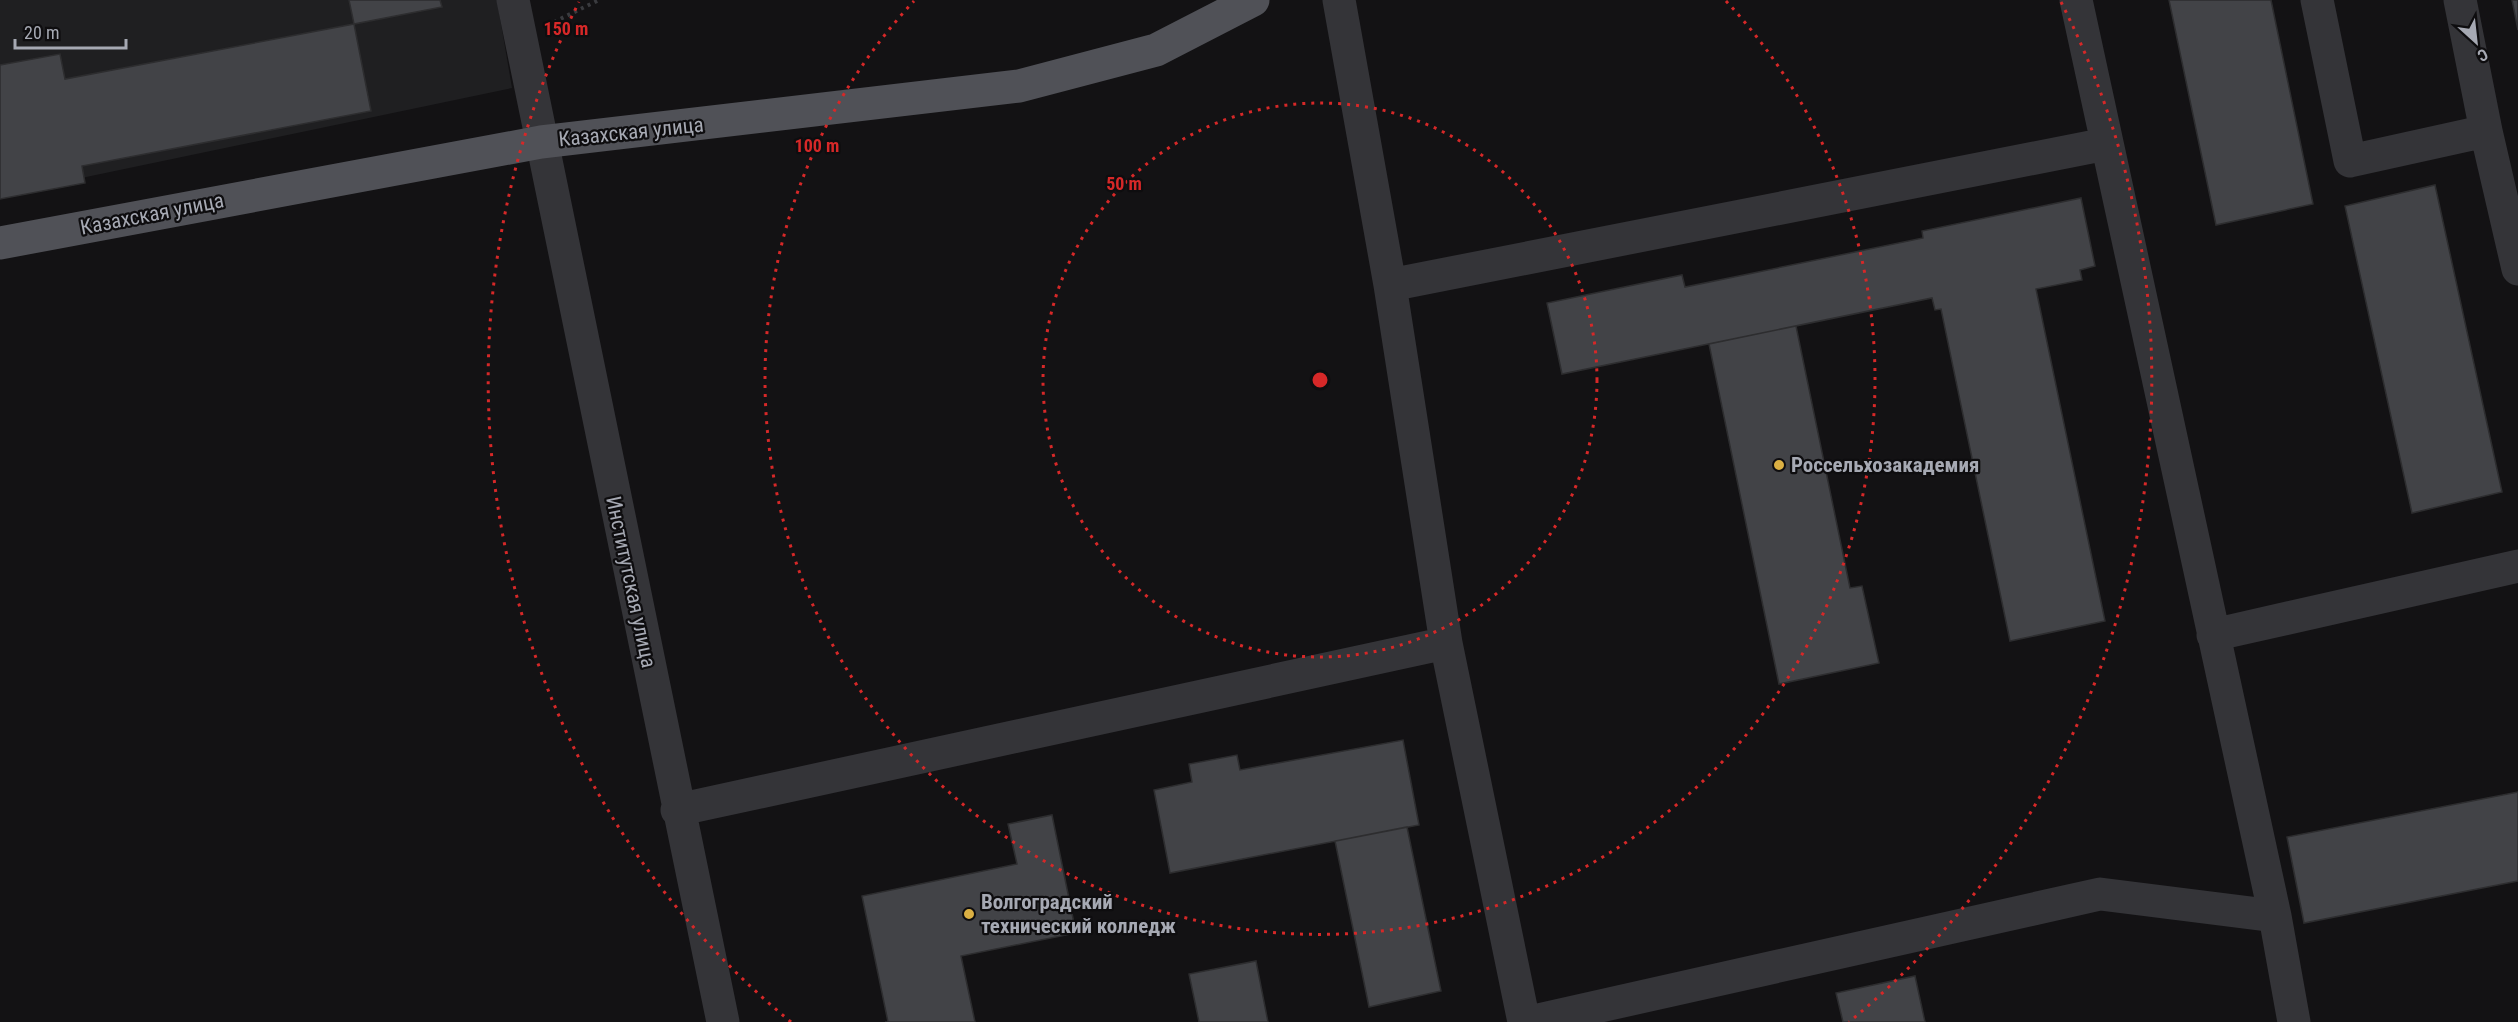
<svg xmlns="http://www.w3.org/2000/svg" width="2518" height="1022" viewBox="0 0 2518 1022" font-family="'Roboto Condensed',sans-serif">
	<style>
		.built { fill: #1f1f21 }
		.building { fill: #424347; stroke: #2d2d2f; stroke-width: 1.5 }
		.lines { fill: none; stroke-linecap: round; stroke-linejoin: round }
		.path { stroke: #3a3b3f; stroke-width: 4; stroke-dasharray: 3 4.5; stroke-linecap: butt }
		.minor { stroke: #343438; stroke-width: 33 }
		.major { stroke: #505157; stroke-width: 33 }
		.ring { fill: none; stroke: #d62828; stroke-width: 3; stroke-dasharray: 3 6 }
		.poi-dot { fill: #dbb043; stroke: #0e0d0f; stroke-width: 2 }
		.labels { text-anchor: middle; stroke-width: 4.5; stroke-linejoin: round; paint-order: stroke }
		.street-label { font-size: 21px; fill: #a6a9b3; stroke: #0e0d0f }
		.poi-label { font-size: 21px; font-weight: bold; fill: #a6a9b3; stroke: #0e0d0f; text-anchor: start }
		.centre { fill: #d62828; stroke: #0e0d0f; stroke-width: 3 }
		.ring-label { font-size: 18px; text-anchor: middle; font-weight: bold; fill: #d62828; stroke: #0e0d0f; stroke-width: 4.5; stroke-linejoin: round; paint-order: stroke }
	</style>
	<rect width="100%" height="100%" fill="#131214"/>
	<!-- built -->
	<path class="built" d="M 0,0 L 497,0 L 512,88 L 0,195 Z"/>
	<!-- building -->
	<path class="building" d="M 349,0 L 440,0 L 442,7 L 354,24 Z
		M 2169,0 L 2271,0 L 2313,204 L 2216,225 Z
		M 2512,0 L 2518,0 L 2518,30 Z
		M 354,24 L 371,111 L 82,166 L 85,183 L 0,199 L 0,65 L 60,54 L 65,79 Z
		M 2435,185 L 2502,492 L 2412,513 L 2345,206 Z
		M 2081,198 L 2095,266 L 2080,270 L 2082,280 L 2036,289 L 2105,621 L 2010,641 L 1941,309 L 1935,310 L 1932,298 L 1562,374 L 1547,303 L 1682,275 L 1685,287 L 1923,238 L 1922,231 Z
		M 1796,326 L 1850,588 L 1862,586 L 1879,663 L 1779,684 L 1709,344 Z
		M 1403,740 L 1419,825 L 1170,873 L 1154,790 L 1192,782 L 1189,764 L 1237,755 L 1240,770 Z
		M 2518,792 L 2518,881 L 2304,923 L 2287,837 Z
		M 1052,815 L 1076,933 L 961,956 L 975,1022 L 885,1022 L 888,1022 L 862,896 L 1017,864 L 1008,824 Z
		M 1407,827 L 1441,991 L 1369,1007 L 1335,841 Z
		M 1256,961 L 1268,1022 L 1199,1022 L 1189,974 Z
		M 1915,976 L 1925,1022 L 1843,1022 L 1836,993 Z"/>
	<g class="lines">
		<!-- path -->
		<path class="path" d="M 554,22 L 599,0"/>
		<!-- minor -->
		<path class="minor" d="M 513,0 L 723,1022
			M 1339,0 L 1390,285 L 1446,643 L 1524,1022
			M 2076,0 L 2275,916 L 2294,1022
			M 2317,0 L 2350,161 L 2486,131 L 2460,0
			M 2486,131 L 2518,269
			M 1390,285 L 2106,144
			M 2213,635 L 2518,566
			M 677,810 L 1446,643
			M 1529,1022 L 2100,894 L 2275,916"/>
		<!-- major -->
		<path class="major" d="M 0,243 L 541,142 L 1019,86 L 1156,50 L 1253,0"/>
	</g>
	<!-- distance rings -->
	<g class="ring">
		<circle cx="1320" cy="380" r="277"/>
		<path d="M1726 1A555 555 0 1 1 914 1"/>
		<path d="M791 1022A832 832 0 0 1 579 2M2061 2A832 832 0 0 1 1849 1022"/>
	</g>
	<!-- markers -->
	<g class="poi-dot">
		<circle cx="1779" cy="465" r="6"/>
		<circle cx="969" cy="914" r="6"/>
	</g>
	<g class="labels">
		<!-- street labels -->
		<g class="street-label">
			<text transform="translate(631 132) rotate(-6)" y="7">Казахская улица</text>
			<text transform="translate(152 214) rotate(-11)" y="7">Казахская улица</text>
			<text transform="translate(631 582) rotate(78)" y="7">Институтская улица</text>
		</g>
		<!-- poi labels -->
		<g class="poi-label">
			<text x="1791" y="472">Россельхозакадемия</text>
			<text x="981" y="909">Волгоградский<tspan x="981" dy="24">технический колледж</tspan></text>
		</g>
	</g>
	<circle cx="1320" cy="380" r="9" class="centre"/>
	<g class="ring-label">
		<text x="566" y="35">150 m</text>
		<text x="817" y="152">100 m</text>
		<text x="1124" y="190">50 m</text>
	</g>
	<!-- north arrow -->
	<g transform="translate(2476 42) rotate(153)" stroke="#0e0d0f" stroke-width="4.5" paint-order="stroke">
	<path d="M0-4.5L10 22L0 15L-10 22Z" fill="#a6a9b3"/>
	<text y="-9" font-size="16" font-weight="bold" text-anchor="middle" fill="#a6a9b3">С</text>
	</g>
	<!-- scale -->
	<path d="M15 39v9h111v-9" fill="none" stroke="#a6a9b3" stroke-width="3"/>
	<text x="24" y="39" font-size="18" fill="#a6a9b3" stroke="#0e0d0f" stroke-width="4.5" paint-order="stroke">20 m</text>
</svg>
